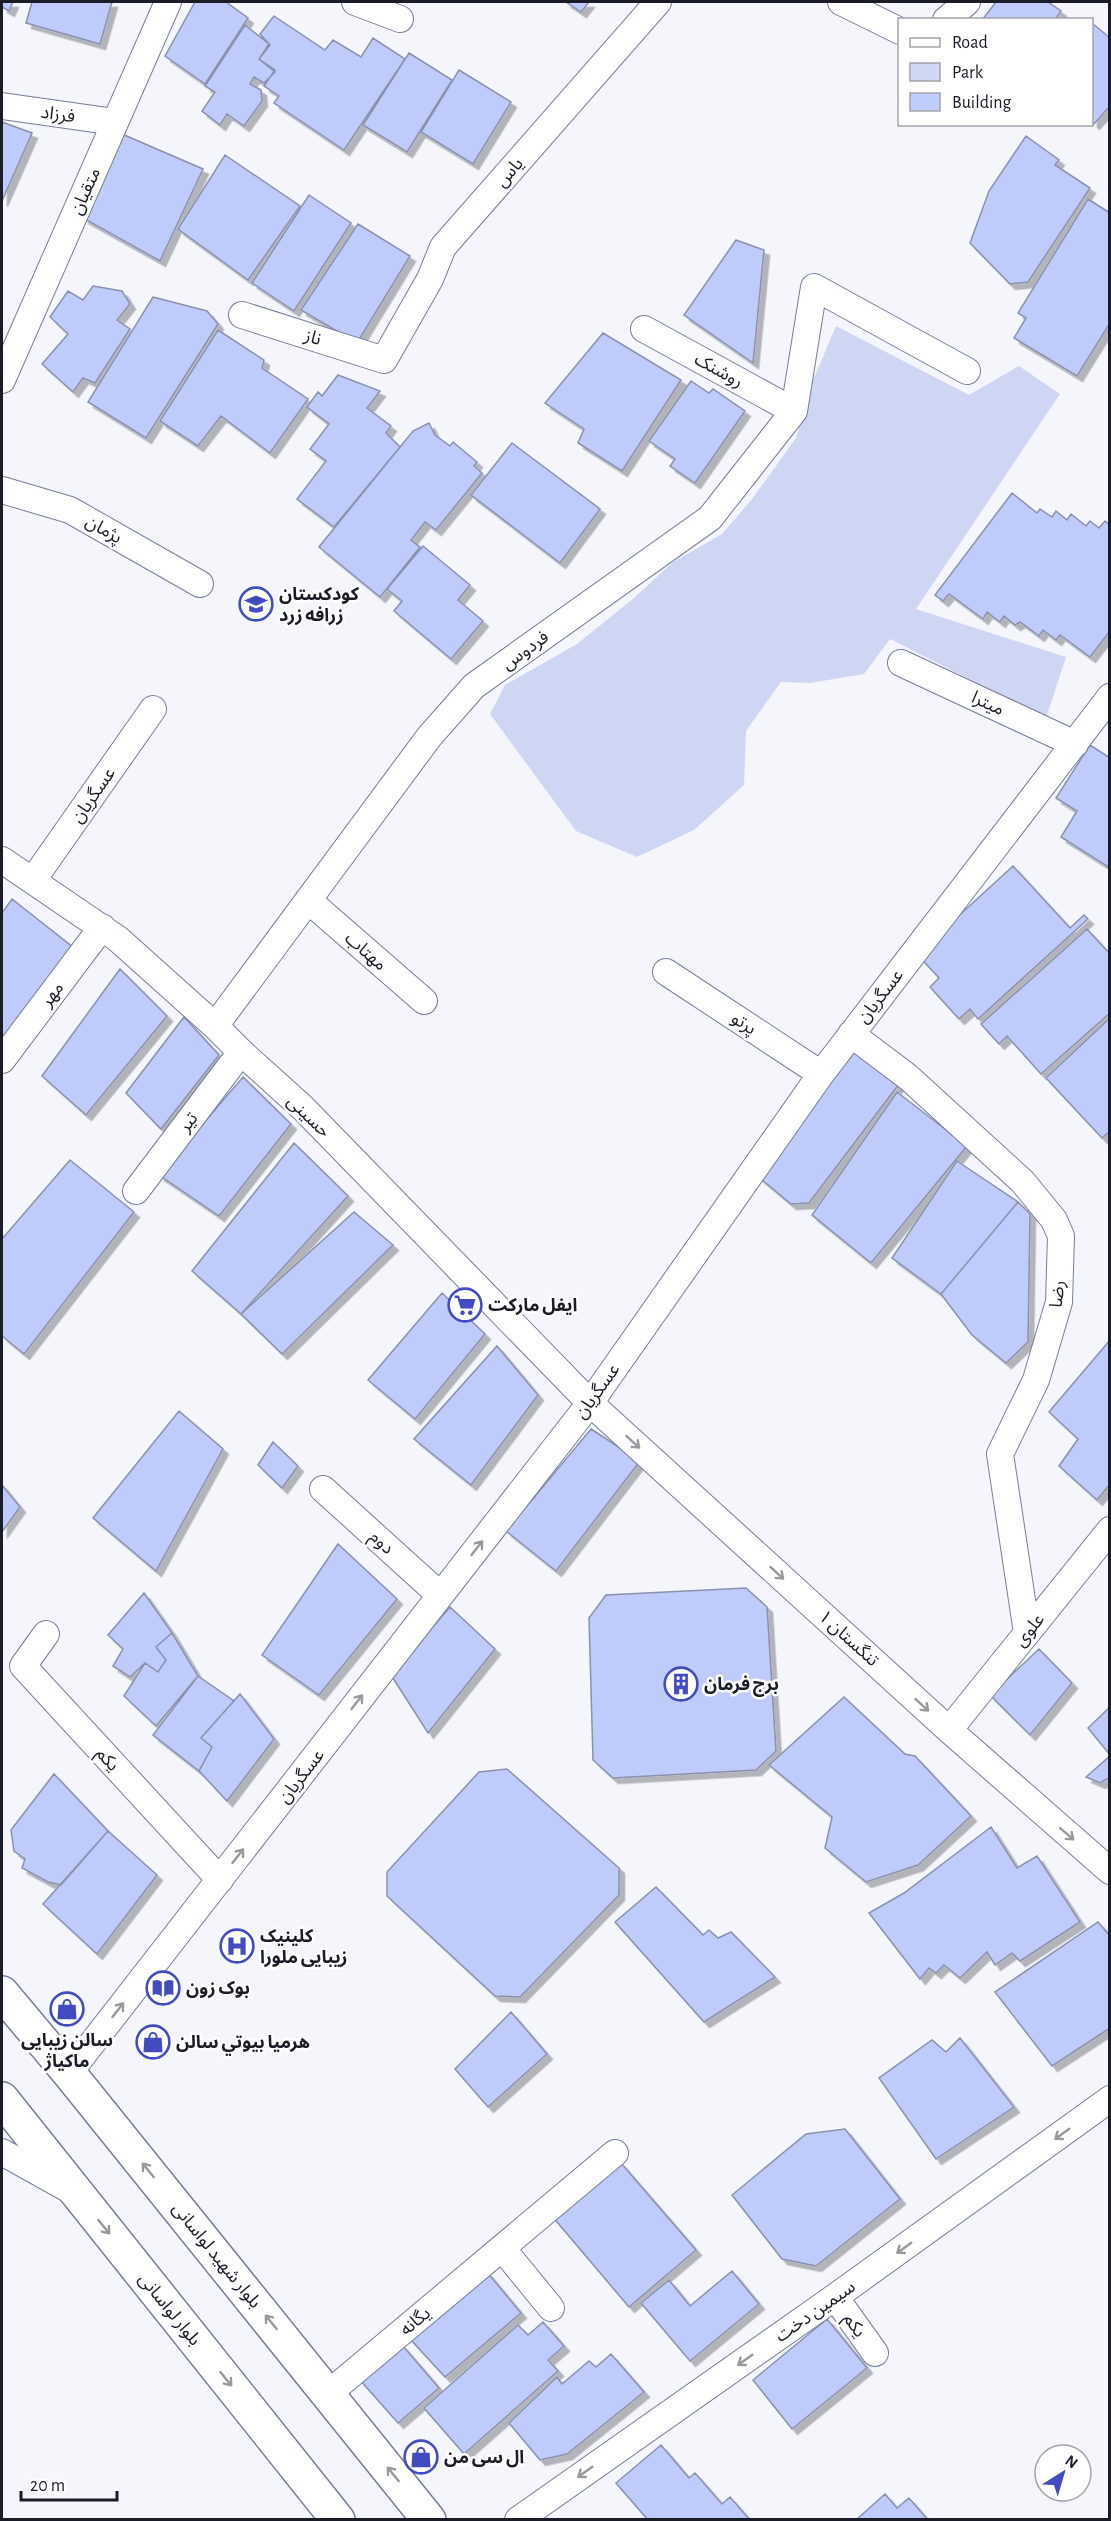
<svg xmlns="http://www.w3.org/2000/svg" width="1111" height="2521" viewBox="0 0 1111 2521" font-family="'Alegreya Sans','Noto Sans Arabic',sans-serif">
	<style>
		.green { fill: #ced6f4 }
		.building { fill: #bfcbfa; stroke: #8a91ae; stroke-width: 1.5; filter: url(#shadow) }
		.lines { fill: none; stroke-linecap: round; stroke-linejoin: round }
		.minor-casing { stroke: #767d99; stroke-width: 28 }
		.primary-casing { stroke: #767d99; stroke-width: 36 }
		.minor { stroke: #fff; stroke-width: 26 }
		.primary { stroke: #fff; stroke-width: 33 }
		.oneway { stroke: #98999e }
		.labels { text-anchor: middle; stroke-width: 5; stroke-linejoin: round; paint-order: stroke }
		.street-label { font-size: 18px; fill: #1a1c27; stroke: #fff }
		.poi-label { font-size: 18px; font-weight: bold; fill: #1a1c27; stroke: #fff; text-anchor: start }
	</style>
	<defs>
		<filter id="shadow"><feDropShadow dx="5.5" dy="5.5" stdDeviation="0" flood-color="#0004"/></filter>
	</defs>
	<rect width="100%" height="100%" fill="#f4f6fc"/>
	<!-- green -->
	<path class="green" d="M 836,326 L 969,395 L 1019,366 L 1060,394 L 916,609 L 1066,657 L 1046,718 L 890,639 L 864,674 L 810,683 L 781,682 L 746,731 L 744,785 L 694,830 L 637,857 L 576,831 L 490,714 L 505,685 L 577,644 L 634,598 L 672,563 L 722,534 L 752,499 L 796,438 L 811,385 Z"/>
	<!-- building -->
	<path class="building" d="M 2,2 L 13,2 L 9,11 L 2,7 Z
		M 32,2 L 112,2 L 100,44 L 26,23 Z
		M 195,2 L 226,2 L 248,18 L 205,84 L 165,56 Z
		M 566,2 L 589,2 L 581,12 Z
		M 996,2 L 1048,2 L 1061,11 L 1056,18 L 1057,20 L 982,20 Z
		M 274,16 L 325,50 L 333,40 L 361,57 L 373,38 L 405,59 L 344,150 L 274,103 L 279,96 L 264,86 L 275,70 L 259,59 L 270,45 L 260,34 Z
		M 1092,23 L 1110,38 L 1110,106 L 1094,124 L 1092,122 Z
		M 245,25 L 269,44 L 259,59 L 275,72 L 264,83 L 254,77 L 250,84 L 261,90 L 262,101 L 244,126 L 227,114 L 220,125 L 202,111 L 215,92 L 205,86 Z
		M 409,53 L 452,80 L 407,152 L 363,125 Z
		M 459,70 L 511,102 L 473,164 L 421,132 Z
		M 2,122 L 32,133 L 2,201 Z
		M 122,134 L 203,169 L 160,261 L 83,218 Z
		M 1026,136 L 1059,160 L 1055,165 L 1090,188 L 1028,282 L 1010,284 L 970,243 L 989,191 Z
		M 225,155 L 300,206 L 248,280 L 178,229 Z
		M 309,195 L 351,223 L 294,311 L 252,283 Z
		M 1088,199 L 1110,213 L 1110,323 L 1077,376 L 1014,338 L 1026,318 L 1018,313 Z
		M 358,224 L 410,256 L 357,343 L 301,310 Z
		M 736,240 L 764,250 L 753,363 L 684,315 Z
		M 93,286 L 122,291 L 130,304 L 117,320 L 130,329 L 95,383 L 83,378 L 73,392 L 42,364 L 68,334 L 50,317 L 68,291 L 83,300 Z
		M 153,297 L 207,311 L 218,324 L 146,438 L 88,402 Z
		M 218,330 L 264,360 L 262,368 L 308,399 L 270,453 L 221,416 L 198,446 L 160,421 Z
		M 603,333 L 681,380 L 622,471 L 578,443 L 584,429 L 545,403 Z
		M 338,375 L 380,391 L 367,408 L 391,426 L 386,433 L 400,447 L 334,527 L 297,499 L 326,461 L 310,449 L 329,424 L 307,407 L 318,392 L 322,396 Z
		M 691,381 L 709,393 L 713,389 L 745,411 L 695,483 L 670,466 L 675,459 L 649,441 Z
		M 429,423 L 435,435 L 450,446 L 453,442 L 477,462 L 474,466 L 482,473 L 436,530 L 425,522 L 411,540 L 420,547 L 380,597 L 319,547 L 413,431 Z
		M 512,443 L 600,509 L 560,563 L 471,495 Z
		M 1012,493 L 1037,513 L 1040,509 L 1052,517 L 1056,511 L 1067,520 L 1071,514 L 1086,526 L 1090,521 L 1099,528 L 1105,521 L 1110,525 L 1110,631 L 1090,657 L 1060,635 L 1056,640 L 1043,630 L 1039,636 L 1020,622 L 1015,625 L 1004,616 L 1000,622 L 987,612 L 983,619 L 949,594 L 943,601 L 935,595 Z
		M 423,546 L 470,585 L 458,600 L 483,621 L 451,659 L 394,611 L 402,601 L 387,589 Z
		M 1090,745 L 1110,758 L 1110,868 L 1061,837 L 1077,811 L 1056,798 Z
		M 1013,866 L 1070,928 L 1084,915 L 1088,919 L 978,1019 L 970,1009 L 959,1019 L 930,987 L 939,978 L 917,954 Z
		M 12,899 L 74,948 L 2,1040 L 2,913 Z
		M 1087,929 L 1110,954 L 1110,1013 L 1041,1074 L 1007,1036 L 999,1044 L 981,1024 Z
		M 120,969 L 167,1016 L 86,1115 L 42,1076 Z
		M 184,1017 L 219,1055 L 161,1129 L 126,1093 Z
		M 1110,1018 L 1110,1131 L 1102,1138 L 1046,1078 Z
		M 858,1048 L 899,1084 L 809,1203 L 791,1204 L 755,1174 Z
		M 243,1077 L 291,1124 L 219,1216 L 159,1175 Z
		M 897,1092 L 967,1146 L 871,1263 L 812,1215 Z
		M 294,1143 L 348,1196 L 241,1314 L 192,1271 Z
		M 70,1160 L 134,1212 L 24,1354 L 2,1336 L 2,1239 Z
		M 957,1161 L 1018,1202 L 941,1294 L 892,1258 Z
		M 1018,1202 L 1030,1214 L 1028,1342 L 1006,1363 L 972,1335 L 941,1294 Z
		M 354,1212 L 393,1245 L 282,1354 L 241,1314 Z
		M 442,1293 L 485,1334 L 415,1419 L 368,1380 Z
		M 1110,1340 L 1110,1484 L 1097,1500 L 1059,1466 L 1078,1439 L 1049,1412 Z
		M 497,1346 L 538,1395 L 471,1485 L 414,1439 Z
		M 179,1411 L 223,1449 L 156,1571 L 93,1518 Z
		M 591,1429 L 640,1461 L 556,1571 L 506,1531 Z
		M 273,1442 L 298,1466 L 282,1488 L 258,1465 Z
		M 2,1485 L 20,1507 L 2,1532 Z
		M 338,1544 L 397,1599 L 319,1695 L 262,1655 Z
		M 746,1588 L 767,1607 L 776,1751 L 756,1770 L 613,1778 L 593,1760 L 589,1618 L 606,1595 Z
		M 144,1593 L 172,1633 L 156,1647 L 166,1660 L 158,1672 L 145,1663 L 130,1677 L 113,1666 L 123,1649 L 108,1635 Z
		M 450,1607 L 495,1649 L 428,1733 L 391,1675 Z
		M 172,1633 L 198,1676 L 156,1726 L 124,1696 L 145,1663 L 158,1672 L 166,1660 L 156,1647 Z
		M 1039,1649 L 1072,1683 L 1030,1735 L 990,1695 Z
		M 198,1676 L 234,1701 L 201,1738 L 212,1747 L 199,1771 L 153,1735 Z
		M 240,1694 L 274,1739 L 227,1801 L 199,1771 L 212,1747 L 201,1738 Z
		M 844,1697 L 905,1754 L 915,1756 L 971,1816 L 918,1865 L 866,1882 L 825,1848 L 832,1817 L 769,1765 Z
		M 1110,1707 L 1110,1755 L 1088,1728 Z
		M 1110,1756 L 1110,1777 L 1100,1783 L 1086,1777 Z
		M 507,1769 L 619,1868 L 619,1895 L 520,1997 L 495,1996 L 387,1896 L 387,1872 L 479,1772 Z
		M 54,1774 L 108,1831 L 61,1885 L 48,1882 L 22,1868 L 25,1859 L 14,1851 L 11,1830 Z
		M 991,1827 L 1017,1868 L 1037,1856 L 1080,1922 L 1020,1961 L 1012,1953 L 995,1965 L 987,1952 L 960,1978 L 944,1965 L 936,1973 L 929,1968 L 920,1979 L 869,1913 L 904,1893 Z
		M 108,1831 L 157,1875 L 97,1954 L 43,1904 Z
		M 656,1887 L 703,1935 L 709,1930 L 718,1938 L 731,1932 L 775,1977 L 704,2022 L 615,1922 Z
		M 1098,1922 L 1110,1936 L 1110,2028 L 1052,2066 L 995,1992 Z
		M 511,2012 L 547,2054 L 488,2107 L 455,2069 Z
		M 960,2038 L 1014,2107 L 936,2159 L 879,2078 L 932,2040 L 946,2052 Z
		M 845,2129 L 900,2199 L 816,2266 L 782,2259 L 732,2195 L 806,2134 Z
		M 620,2162 L 696,2250 L 629,2307 L 552,2216 Z
		M 732,2271 L 759,2304 L 690,2361 L 641,2303 L 669,2280 L 690,2306 Z
		M 487,2272 L 521,2313 L 445,2377 L 410,2339 Z
		M 827,2319 L 867,2368 L 792,2429 L 753,2380 Z
		M 543,2322 L 564,2346 L 548,2360 L 558,2371 L 464,2454 L 424,2408 L 518,2325 L 528,2335 Z
		M 402,2345 L 439,2388 L 398,2423 L 360,2380 Z
		M 611,2354 L 644,2392 L 567,2454 L 540,2460 L 509,2423 L 557,2377 L 562,2384 L 589,2361 L 596,2367 Z
		M 661,2445 L 689,2478 L 695,2473 L 722,2504 L 730,2497 L 750,2520 L 648,2520 L 616,2483 Z
		M 885,2494 L 897,2508 L 909,2498 L 928,2520 L 856,2520 Z"/>
	<g class="lines">
		<!-- minor casing -->
		<g class="minor-casing">
			<path id="minor" d="M 355,2 L 400,19
				M 841,2 L 900,31
				M 946,20 L 967,2
				M 2,106 L 115,122
				M 242,315 L 384,360 L 430,279 L 443,247 L 658,2
				M 644,329 L 794,411
				M 2,380 L 168,2
				M 2,490 L 70,510 L 200,584
				M 901,663 L 1075,744
				M 2,860 L 118,939 L 215,1026 L 241,1052 L 303,1108 L 590,1403 L 949,1730 L 1110,1871
				M 33,880 L 153,709
				M 308,900 L 424,1001
				M 666,972 L 821,1074
				M 215,1026 L 429,737 L 474,686 L 710,518 L 794,411 L 814,287 L 967,371
				M 851,1034 L 908,1077 L 1023,1182 L 1054,1220 L 1061,1236 L 1059,1302 L 1036,1380 L 1000,1454 L 1027,1633
				M 2,1060 L 102,927
				M 136,1191 L 241,1052
				M 323,1489 L 440,1595
				M 46,1634 L 23,1666 L 220,1880
				M 949,1730 L 1110,1530
				M 69,2073 L 590,1403 L 821,1074 L 1110,697
				M 2,2152 L 70,2190
				M 502,2248 L 551,2308
				M 835,2297 L 875,2353
				M 329,2393 L 615,2153
				M 518,2520 L 835,2297 L 1110,2099"/>
		</g>
		<!-- primary casing -->
		<g class="primary-casing">
			<path id="primary" d="M 2,1993 L 69,2073 L 429,2520
				M 2,2099 L 338,2520"/>
		</g>
		<!-- minor -->
		<use href="#minor" class="minor"/>
		<!-- primary -->
		<use href="#primary" class="primary"/>
	</g>
	<!-- one-way arrows -->
	<defs><path id="oneway-shaft" d="M-6 0H5M1.5-3L5.5 0L1.5 3" fill="none" stroke-width="1.6" stroke-linecap="round" stroke-linejoin="round" transform="scale(1.5)"/></defs>
	<g class="oneway">
		<use href="#oneway-shaft" transform="translate(633 1442) rotate(42)"/>
		<use href="#oneway-shaft" transform="translate(477 1548) rotate(-52)"/>
		<use href="#oneway-shaft" transform="translate(777 1573) rotate(42)"/>
		<use href="#oneway-shaft" transform="translate(357 1702) rotate(-52)"/>
		<use href="#oneway-shaft" transform="translate(922 1705) rotate(42)"/>
		<use href="#oneway-shaft" transform="translate(1067 1834) rotate(41)"/>
		<use href="#oneway-shaft" transform="translate(238 1856) rotate(-52)"/>
		<use href="#oneway-shaft" transform="translate(118 2010) rotate(-52)"/>
		<use href="#oneway-shaft" transform="translate(1062 2134) rotate(144)"/>
		<use href="#oneway-shaft" transform="translate(148 2170) rotate(-129)"/>
		<use href="#oneway-shaft" transform="translate(104 2227) rotate(51)"/>
		<use href="#oneway-shaft" transform="translate(904 2248) rotate(144)"/>
		<use href="#oneway-shaft" transform="translate(271 2322) rotate(-129)"/>
		<use href="#oneway-shaft" transform="translate(745 2360) rotate(145)"/>
		<use href="#oneway-shaft" transform="translate(226 2379) rotate(51)"/>
		<use href="#oneway-shaft" transform="translate(585 2472) rotate(145)"/>
		<use href="#oneway-shaft" transform="translate(393 2474) rotate(-129)"/>
	</g>
	<!-- icons -->
	<defs>
		<g id="school-ring" transform="scale(1.725)"><circle r="9.5" fill="#fff" stroke="#424bbf" stroke-width="1.5"/><path d="M0-5L7-2L0 1L-7-2ZM-4 1L0 2.5L4 1V4Q0 6-4 4Z" fill="#424bbf"/></g>
		<g id="supermarket-ring" transform="scale(1.725)"><circle r="9.5" fill="#fff" stroke="#424bbf" stroke-width="1.5"/><path d="M-6-5.5h2.5l.6 2H6L4.5 2H-2.5L-4.4-4H-6ZM-1.5 3.2a1.3 1.3 0 1 0 .1 0ZM3 3.2a1.3 1.3 0 1 0 .1 0Z" fill="#424bbf"/></g>
		<g id="building-ring" transform="scale(1.725)"><circle r="9.5" fill="#fff" stroke="#424bbf" stroke-width="1.5"/><path d="M-4-6H4V6H1V3H-1V6H-4ZM-2.5-4.3h1.7v1.8h-1.7ZM.8-4.3h1.7v1.8H.8ZM-2.5-1h1.7V.8h-1.7ZM.8-1h1.7V.8H.8Z" fill="#424bbf"/></g>
		<g id="hospital-ring" transform="scale(1.725)"><circle r="9.5" fill="#fff" stroke="#424bbf" stroke-width="1.5"/><path d="M-5-5h3v3.5h4V-5h3V5h-3V1.5h-4V5h-3Z" fill="#424bbf"/></g>
		<g id="library-ring" transform="scale(1.725)"><circle r="9.5" fill="#fff" stroke="#424bbf" stroke-width="1.5"/><path d="M-6-4Q-3-5.5-.7-3.5V5Q-3 3-6 4ZM6-4Q3-5.5 .7-3.5V5Q3 3 6 4Z" fill="#424bbf"/></g>
		<g id="shop-ring" transform="scale(1.725)"><circle r="9.5" fill="#fff" stroke="#424bbf" stroke-width="1.5"/><path d="M-5-2.5h2.3a2.7 3.5 0 0 1 5.4 0H5L5.5 6h-11ZM-1.5-2.5h3a1.5 2.3 0 0 0-3 0Z" fill="#424bbf"/></g>
	</defs>
	<g fill-rule="evenodd">
		<use href="#school-ring" x="256" y="604"/>
		<use href="#supermarket-ring" x="465" y="1305"/>
		<use href="#building-ring" x="681" y="1684"/>
		<use href="#hospital-ring" x="237" y="1946"/>
		<use href="#library-ring" x="163" y="1988"/>
		<use href="#shop-ring" x="67" y="2009"/>
		<use href="#shop-ring" x="153" y="2042"/>
		<use href="#shop-ring" x="421" y="2457"/>
	</g>
	<g class="labels">
		<!-- street labels -->
		<g class="street-label">
			<text transform="translate(58 114) rotate(8)" y="6">فرزاد</text>
			<text transform="translate(509 172) rotate(-49)" y="6">یاس</text>
			<text transform="translate(85 191) rotate(-66)" y="6">متقیان</text>
			<text transform="translate(313 337) rotate(17)" y="6">ناز</text>
			<text transform="translate(719 370) rotate(29)" y="6">روشنک</text>
			<text transform="translate(104 529) rotate(30)" y="6">پژمان</text>
			<text transform="translate(525 650) rotate(-36)" y="6">فردوس</text>
			<text transform="translate(988 703) rotate(25)" y="6">میترا</text>
			<text transform="translate(93 795) rotate(-55)" y="6">عسگریان</text>
			<text transform="translate(366 951) rotate(41)" y="6">مهتاب</text>
			<text transform="translate(52 994) rotate(-53)" y="6">مهر</text>
			<text transform="translate(880 996) rotate(-52)" y="6">عسگریان</text>
			<text transform="translate(744 1023) rotate(33)" y="6">پرتو</text>
			<text transform="translate(309 1116) rotate(44)" y="6">حسینی</text>
			<text transform="translate(188 1122) rotate(-53)" y="6">تیر</text>
			<text transform="translate(1057 1294) rotate(-84)" y="6">رضا</text>
			<text transform="translate(597 1391) rotate(-54)" y="6">عسگریان</text>
			<text transform="translate(382 1542) rotate(42)" y="6">دوم</text>
			<text transform="translate(1029 1630) rotate(-51)" y="6">علوی</text>
			<text transform="translate(849 1638) rotate(42)" y="6">تنگستان ۱</text>
			<text transform="translate(108 1759) rotate(47)" y="6">یکم</text>
			<text transform="translate(301 1776) rotate(-52)" y="6">عسگریان</text>
			<text transform="translate(217 2255) rotate(51)" y="6">بلوار شهید لواسانی</text>
			<text transform="translate(170 2309) rotate(51)" y="6">بلوار لواسانی</text>
			<text transform="translate(815 2311) rotate(-35)" y="6">سیمین دخت</text>
			<text transform="translate(415 2321) rotate(-40)" y="6">یگانه</text>
			<text transform="translate(855 2325) rotate(54)" y="6">یکم</text>
		</g>
		<!-- poi labels -->
		<g class="poi-label">
			<text x="279" y="600">کودکستان<tspan x="279" dy="21">زرافه زرد</tspan></text>
			<text x="488" y="1311">ایفل مارکت</text>
			<text x="704" y="1690">برج فرمان</text>
			<text x="260" y="1942">کلینیک<tspan x="260" dy="21">زیبایی ملورا</tspan></text>
			<text x="186" y="1994">بوک زون</text>
			<text x="67" y="2046" text-anchor="middle">سالن زیبایی<tspan x="67" dy="21">ماکیاژ</tspan></text>
			<text x="176" y="2048">هرميا بيوتي سالن</text>
			<text x="444" y="2463">ال سی من</text>
		</g>
	</g>
	<!-- border -->
	<rect width="1111" height="2521" fill="none" stroke="#1a1c27" stroke-width="6"/>
	<!-- legend -->
	<rect x="898" y="18" width="195" height="108" fill="#ffffff" stroke="#a3a4a9" stroke-width="1.5"/>
	<rect x="910" y="38" width="30" height="9" fill="#ffffff" stroke="#a3a4a9" stroke-width="1.5"/>
	<text x="952" y="48" font-size="18" fill="#1a1c27">Road</text>
	<rect x="910" y="63" width="30" height="18" fill="#ced6f4" stroke="#a3a4a9" stroke-width="1.5"/>
	<text x="952" y="78" font-size="18" fill="#1a1c27">Park</text>
	<rect x="910" y="93" width="30" height="18" fill="#bfcbfa" stroke="#a3a4a9" stroke-width="1.5"/>
	<text x="952" y="108" font-size="18" fill="#1a1c27">Building</text>
	<!-- north arrow -->
	<g transform="translate(1063 2473) rotate(37)"><circle r="28" fill="#ffffff" stroke="#a3a4a9" stroke-width="1.5"/>
	<path d="M0-4.5L10 22L0 15L-10 22Z" fill="#424bbf"/>
	<text y="-9" font-size="16" font-weight="bold" text-anchor="middle" fill="#1a1c27">N</text>
	</g>
	<!-- scale -->
	<path d="M21 2491v9h96v-9" fill="none" stroke="#1a1c27" stroke-width="3"/>
	<text x="30" y="2491" font-size="18" fill="#1a1c27" stroke="#ffffff" stroke-width="4.5" paint-order="stroke">20 m</text>
</svg>
